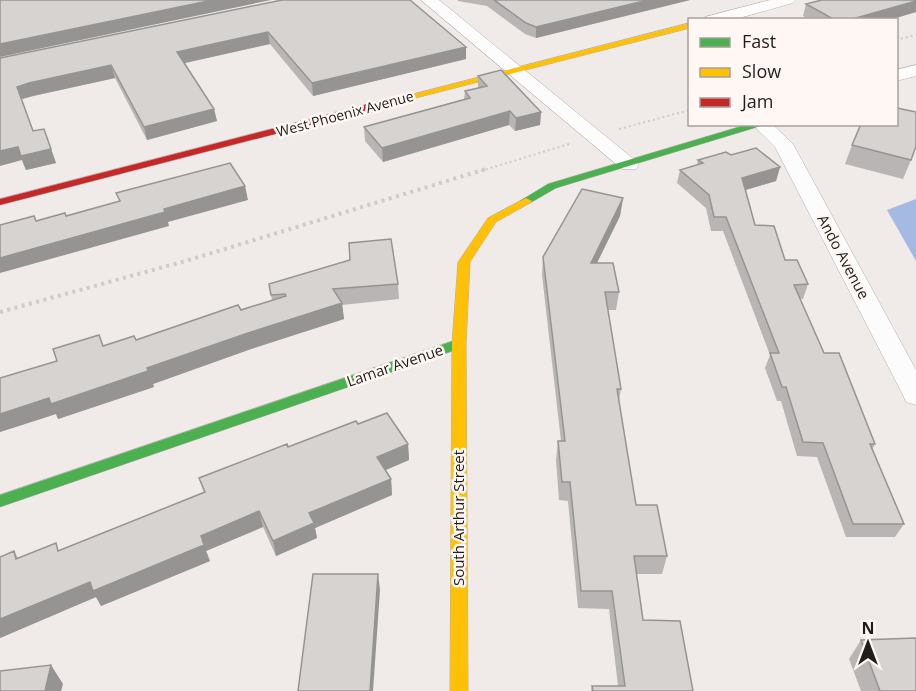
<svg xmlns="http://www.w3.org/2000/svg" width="916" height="691" viewBox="0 0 916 691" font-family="'Open Sans',sans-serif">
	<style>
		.water { fill: #a5bae2 }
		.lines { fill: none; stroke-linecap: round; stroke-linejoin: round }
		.street-casing { stroke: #b4afad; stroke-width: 1 }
		.fast-casing { stroke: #b4afad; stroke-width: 1 }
		.slow-casing { stroke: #b4afad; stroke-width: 1 }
		.jam-casing { stroke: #b4afad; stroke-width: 1 }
		.path-far1 { stroke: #cdcbcb; stroke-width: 2; stroke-dasharray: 2 3; stroke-linecap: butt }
		.path { stroke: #cdcbcb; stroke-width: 4; stroke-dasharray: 3 4.5; stroke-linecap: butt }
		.street { fill: #fdfcfc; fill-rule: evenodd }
		.fast { fill: #4caf50; fill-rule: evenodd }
		.slow { fill: #ffc107; fill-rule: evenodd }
		.jam { fill: #c62828; fill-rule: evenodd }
		.wall { fill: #b9b5b4 }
		.shaded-wall { fill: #969492 }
		.building { fill: #d7d3d1; stroke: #969492; stroke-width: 1.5 }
		.labels { text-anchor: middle; stroke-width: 5; stroke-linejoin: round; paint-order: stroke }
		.far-street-label { font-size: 14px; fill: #201d1b; stroke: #fff7f3 }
		.street-label { font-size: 15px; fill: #201d1b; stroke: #fff7f3 }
	</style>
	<rect width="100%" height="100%" fill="#f0eae8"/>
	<!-- water -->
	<path class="water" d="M 916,199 L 916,261 L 887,210 Z"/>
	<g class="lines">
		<!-- street casing -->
		<g class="street-casing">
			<path id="street" d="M 421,0 L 439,0 L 636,161 L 639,165 L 636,169 L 622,169 Z
				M 770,0 L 796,0 L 793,3 L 732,20 L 703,20 L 705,17 Z
				M 916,65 L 916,76 L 896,81 L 896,70 Z
				M 752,124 L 772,124 L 793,144 L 916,370 L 916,405 L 906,402 L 903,395 L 775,147 Z"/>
		</g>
		<!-- fast casing -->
		<g class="fast-casing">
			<path id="fast" d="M 749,124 L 767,124 L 556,188 L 530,203 L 522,203 L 520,201 L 548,184 Z
				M 459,339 L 464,341 L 466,344 L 464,347 L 0,507 L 0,495 Z"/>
		</g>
		<!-- slow casing -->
		<g class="slow-casing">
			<path id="slow" d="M 690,23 L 690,28 L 388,105 L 383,102 Z
				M 526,198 L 532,201 L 530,203 L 496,222 L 470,262 L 466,344 L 468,691 L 450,691 L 452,344 L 458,262 L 488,218 Z"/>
		</g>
		<!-- jam casing -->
		<g class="jam-casing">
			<path id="jam" d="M 388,99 L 393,102 L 391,104 L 0,205 L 0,199 Z"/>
		</g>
		<!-- path-far1 -->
		<path class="path-far1" d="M 896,40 L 916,35
			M 619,129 L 690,110
			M 481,171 L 569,144"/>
		<!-- path -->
		<path class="path" d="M 0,312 L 189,260 L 486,169"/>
		<!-- street -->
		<use href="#street" class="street"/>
		<!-- fast -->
		<use href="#fast" class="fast"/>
		<!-- slow -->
		<use href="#slow" class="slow"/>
		<!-- jam -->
		<use href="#jam" class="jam"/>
	</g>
	<!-- wall -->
	<path class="wall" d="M 282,0 L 466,47 L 466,59 L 313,96 L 270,44 L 185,63 L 214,109 L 217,121 L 147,140 L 115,78 L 33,96 L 22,99 L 33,131 L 44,129 L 56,163 L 26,170 L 22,160 L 0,58 Z
		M 458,0 L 690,0 L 536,38 L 525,34 L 487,6 L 458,1 Z
		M 806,4 L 916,12 L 889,20 L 810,20 L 803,16 Z
		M 478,76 L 541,112 L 540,125 L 515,131 L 509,125 L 383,162 L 365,141 L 364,127 L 464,99 L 465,91 L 478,88 Z
		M 852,145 L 911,160 L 903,179 L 845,164 Z
		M 731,155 L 780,167 L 776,181 L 745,190 L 755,225 L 785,260 L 808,284 L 803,299 L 800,299 L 824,353 L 875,444 L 872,450 L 904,524 L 895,537 L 846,537 L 817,457 L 797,456 L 781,401 L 777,401 L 765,368 L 770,355 L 723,231 L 711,231 L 706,208 L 677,183 L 680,170 L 697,165 L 698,160 Z
		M 623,198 L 620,216 L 597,263 L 619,292 L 616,310 L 608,310 L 621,389 L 619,401 L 636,505 L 667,556 L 662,574 L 636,574 L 643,620 L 693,691 L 591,691 L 592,686 L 618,686 L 609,609 L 578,608 L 568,501 L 559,500 L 556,460 L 558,441 L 561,441 L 542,275 L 543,257 Z
		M 269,284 L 398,284 L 399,299 L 342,305 L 344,319 L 251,349 L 153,384 L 154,387 L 58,419 L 56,414 L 0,432 L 103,346 L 136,340 L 272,300 Z
		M 358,424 L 408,444 L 409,460 L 385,470 L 391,479 L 392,495 L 315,528 L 317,538 L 276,556 L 263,527 L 206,551 L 210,561 L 101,606 L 96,597 L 0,638 L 0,557 L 14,551 L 18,558 L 60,550 L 204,493 L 199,478 Z
		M 861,640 L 916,691 L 861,691 L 849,659 Z"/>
	<!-- shaded-wall -->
	<path class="shaded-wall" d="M 213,0 L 271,0 L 0,57 L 0,44 Z
		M 648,0 L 690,0 L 536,38 L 536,27 Z
		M 916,1 L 916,12 L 889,20 L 849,20 Z
		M 268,32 L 270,44 L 180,64 L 177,52 Z
		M 466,47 L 466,59 L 313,96 L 312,83 Z
		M 111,65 L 115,78 L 33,96 L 22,99 L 17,87 L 29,83 Z
		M 214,109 L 217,121 L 147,140 L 144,127 Z
		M 510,111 L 509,125 L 383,162 L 382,148 Z
		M 541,112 L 540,125 L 515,131 L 516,118 Z
		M 18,147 L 51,149 L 56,163 L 26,170 L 22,160 L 0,166 L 0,151 Z
		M 780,167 L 776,181 L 739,192 L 742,178 Z
		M 245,186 L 248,200 L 168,222 L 169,226 L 0,273 L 0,258 L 164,209 Z
		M 623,198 L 620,216 L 588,281 L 591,263 Z
		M 342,303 L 344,319 L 251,349 L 153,384 L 154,387 L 58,419 L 56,414 L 0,432 L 0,414 L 49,398 L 147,368 L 248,333 Z
		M 408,444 L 409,460 L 379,473 L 377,457 Z
		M 391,479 L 392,495 L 315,528 L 317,538 L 276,556 L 273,541 L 309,513 Z
		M 259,511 L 263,527 L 206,551 L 210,561 L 101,606 L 96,597 L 0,638 L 0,619 Z
		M 378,574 L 380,590 L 373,691 L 370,691 Z
		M 51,665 L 63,684 L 61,691 L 45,691 Z"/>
	<!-- building -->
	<path class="building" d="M 0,0 L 213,0 L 0,44 Z
		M 282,0 L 410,0 L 466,47 L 312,83 L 268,32 L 177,52 L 214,109 L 144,127 L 111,65 L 29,83 L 17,87 L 33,131 L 44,129 L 51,149 L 21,156 L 18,147 L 0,151 L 0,58 Z
		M 494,0 L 648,0 L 536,27 L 526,23 Z
		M 822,0 L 916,0 L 916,1 L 849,20 L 835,20 L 806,4 Z
		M 501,70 L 541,112 L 516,118 L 510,111 L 382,148 L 364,127 L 470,98 L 465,91 L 487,86 L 478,76 Z
		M 897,108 L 916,112 L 916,146 L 911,160 L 852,145 L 861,124 L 897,124 Z
		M 756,148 L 780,167 L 742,178 L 755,225 L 774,226 L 785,260 L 797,260 L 808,284 L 794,285 L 824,353 L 839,353 L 875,444 L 870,444 L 904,524 L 853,524 L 823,443 L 803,442 L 786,387 L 782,387 L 770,353 L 779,353 L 726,217 L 714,217 L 709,195 L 680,170 L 703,163 L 698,160 L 726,152 L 731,155 Z
		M 230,163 L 245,186 L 164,209 L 165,212 L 0,258 L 0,225 L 34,216 L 36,221 L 65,213 L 66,216 L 120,201 L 116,193 Z
		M 582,189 L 623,198 L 591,263 L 613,263 L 619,292 L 605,292 L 621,389 L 617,389 L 636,505 L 657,505 L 667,556 L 634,556 L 643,620 L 680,621 L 693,691 L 593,691 L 592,686 L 625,686 L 612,591 L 581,591 L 570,482 L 562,482 L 558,441 L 565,441 L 543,257 Z
		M 391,239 L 398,284 L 333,289 L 342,303 L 248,333 L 147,368 L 148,371 L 51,404 L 49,398 L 0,414 L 0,378 L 57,361 L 53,349 L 99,335 L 103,346 L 134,336 L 136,340 L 238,305 L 241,310 L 286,296 L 285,294 L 271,295 L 269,284 L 350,260 L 349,243 Z
		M 387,413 L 408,444 L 377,457 L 391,479 L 309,513 L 314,523 L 273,541 L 259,511 L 201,536 L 204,545 L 93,591 L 90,582 L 0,619 L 0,557 L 14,551 L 16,559 L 56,543 L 58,551 L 205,492 L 199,478 L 287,444 L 288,447 L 356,421 L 358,424 Z
		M 313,574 L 378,574 L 370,691 L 298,691 Z
		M 916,638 L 916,691 L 880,691 L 861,640 Z
		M 51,665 L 45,691 L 0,691 L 0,671 Z"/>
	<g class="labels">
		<!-- far-street labels -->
		<g class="far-street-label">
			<text transform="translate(345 114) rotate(-15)" y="5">West Phoenix Avenue</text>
		</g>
		<!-- street labels -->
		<g class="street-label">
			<text transform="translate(843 257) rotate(62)" y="5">Ando Avenue</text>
			<text transform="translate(395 366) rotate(-19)" y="5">Lamar Avenue</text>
			<text transform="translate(459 518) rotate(-90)" y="5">South Arthur Street</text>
		</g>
	</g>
	<!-- legend -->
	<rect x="688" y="18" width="210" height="108" fill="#fff7f3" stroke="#a6a09d" stroke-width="1.5"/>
	<rect x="700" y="38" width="30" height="9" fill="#4caf50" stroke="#a6a09d" stroke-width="1.5"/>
	<text x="742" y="48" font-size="18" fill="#201d1b">Fast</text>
	<rect x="700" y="68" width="30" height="9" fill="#ffc107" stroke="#a6a09d" stroke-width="1.5"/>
	<text x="742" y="78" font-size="18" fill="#201d1b">Slow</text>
	<rect x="700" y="98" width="30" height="9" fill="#c62828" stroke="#a6a09d" stroke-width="1.5"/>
	<text x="742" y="108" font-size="18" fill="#201d1b">Jam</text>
	<!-- north arrow -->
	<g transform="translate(868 643)" stroke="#fff7f3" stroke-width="4.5" paint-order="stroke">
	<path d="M0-4.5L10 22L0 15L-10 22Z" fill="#201d1b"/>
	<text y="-9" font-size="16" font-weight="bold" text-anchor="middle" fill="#201d1b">N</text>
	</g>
</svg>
